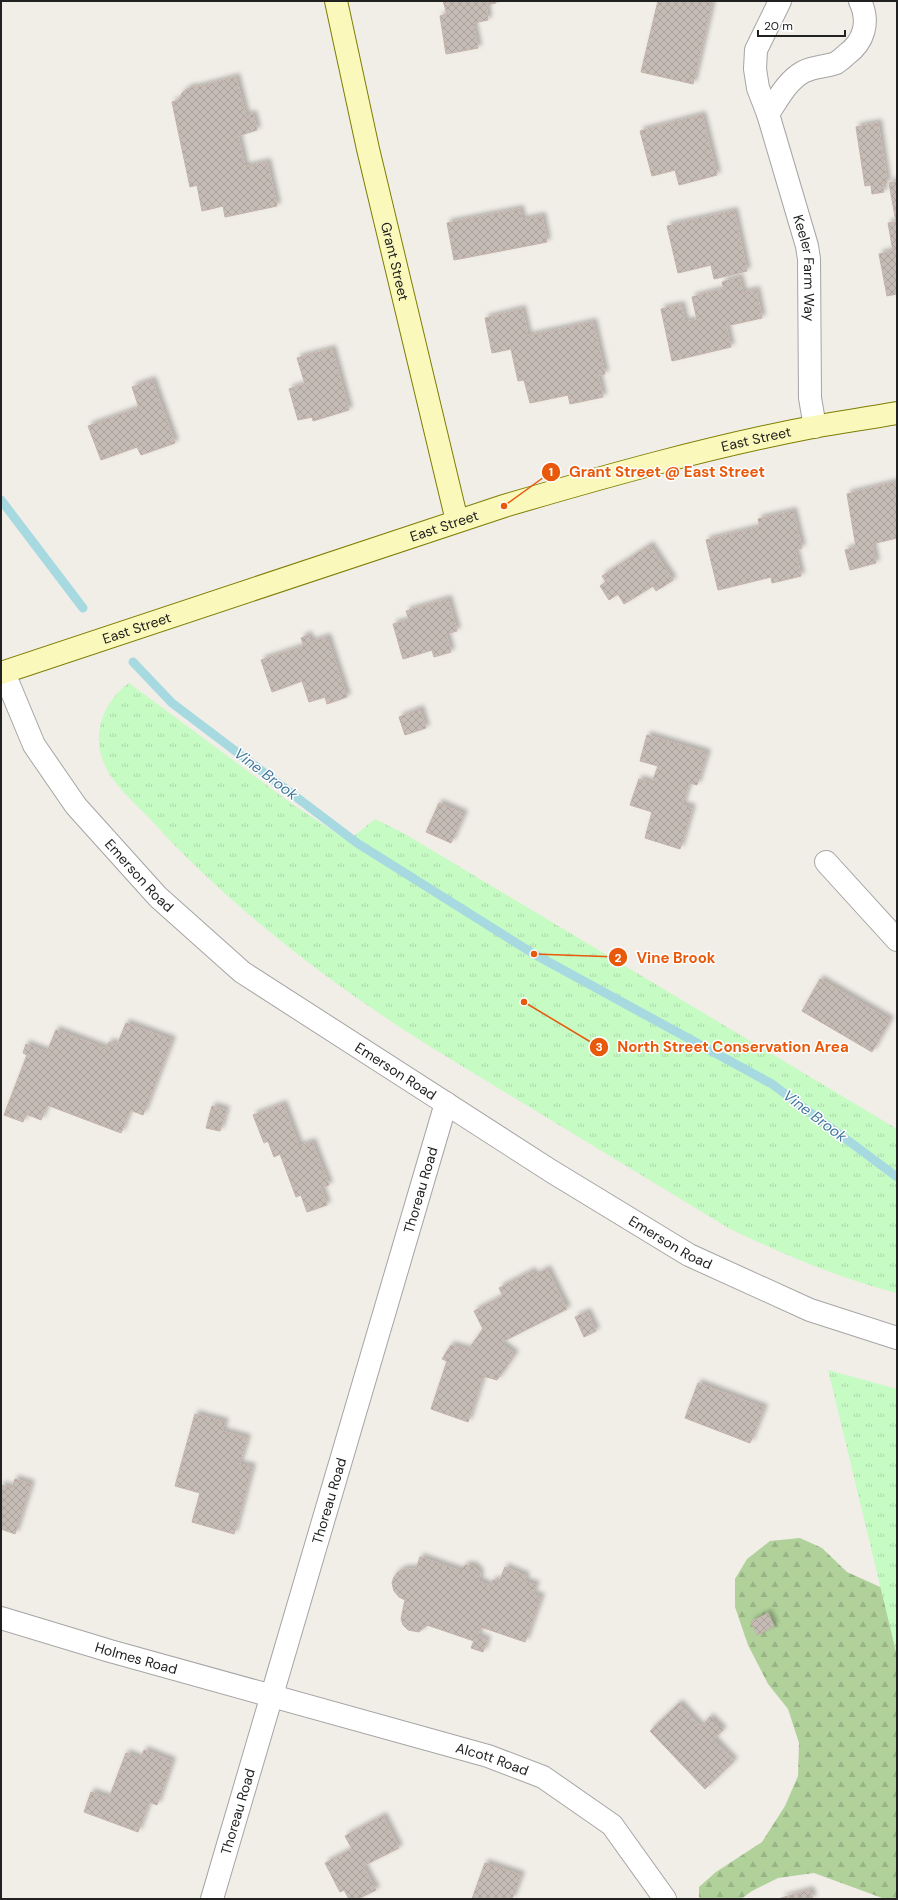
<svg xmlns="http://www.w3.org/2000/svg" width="898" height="1900" viewBox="0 0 898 1900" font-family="'DM Sans',sans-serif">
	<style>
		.forest { fill: url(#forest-firs) }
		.park { fill: url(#park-tufts) }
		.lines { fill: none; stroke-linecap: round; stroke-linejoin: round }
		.stream { stroke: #a7d9e0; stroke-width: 9 }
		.building { fill: url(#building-cross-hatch); stroke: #c4b2a9; filter: url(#shadow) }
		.street-casing { stroke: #a5a5a5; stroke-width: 24 }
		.secondary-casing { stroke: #7d7e02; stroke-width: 24 }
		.street { stroke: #fff; stroke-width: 22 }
		.secondary { stroke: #fbf8bb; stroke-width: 22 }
		.labels { text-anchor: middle; stroke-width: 3; stroke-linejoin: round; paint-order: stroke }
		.street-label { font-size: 14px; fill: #212121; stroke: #fff }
		.water-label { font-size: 15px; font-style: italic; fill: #41789c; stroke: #fff }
		.leader { fill: none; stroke: #e8590c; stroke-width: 1.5 }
		.callout-dot { fill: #e8590c; stroke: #fff; stroke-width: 1.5 }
		.mark-label { font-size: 12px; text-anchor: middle; font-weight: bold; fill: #fff }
		.callout-label { font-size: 15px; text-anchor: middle; font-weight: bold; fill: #e8590c; stroke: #fff; stroke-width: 3; stroke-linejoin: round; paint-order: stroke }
	</style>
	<defs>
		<pattern id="forest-firs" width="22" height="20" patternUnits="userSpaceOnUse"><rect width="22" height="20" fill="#b1d19b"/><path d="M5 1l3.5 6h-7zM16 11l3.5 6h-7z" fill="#98b385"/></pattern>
		<pattern id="park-tufts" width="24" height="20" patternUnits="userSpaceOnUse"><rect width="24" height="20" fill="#c6fbc4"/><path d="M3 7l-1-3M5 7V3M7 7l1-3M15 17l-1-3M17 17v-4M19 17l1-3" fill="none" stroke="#aad7a8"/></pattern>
		<pattern id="building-cross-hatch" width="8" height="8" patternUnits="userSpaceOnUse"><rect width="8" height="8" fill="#c6bcb6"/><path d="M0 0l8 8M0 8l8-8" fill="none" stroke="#aaa19c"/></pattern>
		<filter id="shadow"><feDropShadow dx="3.5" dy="-3.5" stdDeviation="2" flood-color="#0004"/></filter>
	</defs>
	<rect width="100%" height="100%" fill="#f1ede7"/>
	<!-- forest -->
	<path class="forest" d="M 800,1538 L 822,1548 L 847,1572 L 889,1591 L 897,1591 L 897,1899 L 885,1899 L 814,1873 L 778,1878 L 752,1891 L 741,1899 L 699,1899 L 699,1887 L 716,1872 L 762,1842 L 785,1806 L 798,1776 L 799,1743 L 788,1709 L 768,1684 L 748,1645 L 735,1607 L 735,1579 L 747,1559 L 770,1541 Z"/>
	<!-- park -->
	<path class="park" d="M 129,683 L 292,804 L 348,841 L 375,819 L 405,834 L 897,1129 L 897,1293 C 839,1278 785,1255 730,1229 L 429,1046 C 328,982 231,908 150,819 C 134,802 113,785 104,763 C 91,734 104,701 129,683 Z
		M 828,1370 L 897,1389 L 897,1656 L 832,1386 Z"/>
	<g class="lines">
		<!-- stream -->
		<path class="stream" d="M 1,500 L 83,608
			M 133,662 L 172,703 L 357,843 L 534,954 L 772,1084 L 897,1177"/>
	</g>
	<!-- building -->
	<path class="building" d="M 443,1 L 496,1 L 496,3 L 486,5 L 488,20 L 473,23 L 478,48 L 446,54 L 440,16 L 447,14 Z
		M 658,1 L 712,2 L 693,84 L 641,72 Z
		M 236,77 L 246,116 L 253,114 L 257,130 L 238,136 L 245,167 L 267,162 L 277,206 L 225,217 L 223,206 L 202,211 L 197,185 L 190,187 L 172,102 L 179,100 L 182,93 L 189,88 L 198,87 Z
		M 702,115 L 717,175 L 679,185 L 675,170 L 652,176 L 640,131 Z
		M 878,123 L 887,183 L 882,184 L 884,192 L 872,194 L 871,185 L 865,186 L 856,127 Z
		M 897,182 L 897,294 L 887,296 L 879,254 L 893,251 L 888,223 L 896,222 L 889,183 Z
		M 520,209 L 522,220 L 542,216 L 547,242 L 454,260 L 447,223 Z
		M 734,211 L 747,271 L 714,279 L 711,265 L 678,273 L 667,226 Z
		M 739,277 L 743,293 L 756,290 L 762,318 L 726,326 L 731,347 L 672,361 L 661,309 L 681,305 L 685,322 L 697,320 L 692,297 L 724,289 L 722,282 Z
		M 522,309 L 528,336 L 593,322 L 605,374 L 598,375 L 603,397 L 570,404 L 568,395 L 530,403 L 524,380 L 518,381 L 511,349 L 492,353 L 485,318 Z
		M 332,349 L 349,410 L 313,421 L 312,417 L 298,420 L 289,389 L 305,384 L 297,358 Z
		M 152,380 L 175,443 L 141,455 L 137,447 L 101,460 L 88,426 L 139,408 L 132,387 Z
		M 897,482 L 897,538 L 872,544 L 876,563 L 850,570 L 845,550 L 856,547 L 847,494 Z
		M 793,511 L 802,548 L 795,550 L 801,576 L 772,583 L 771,577 L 718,590 L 706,540 L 760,527 L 758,519 Z
		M 650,545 L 673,580 L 656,591 L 653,586 L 624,604 L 618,594 L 609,600 L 600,586 L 606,582 L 602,576 Z
		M 448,599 L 457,631 L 446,634 L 451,652 L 434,657 L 432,650 L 403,659 L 393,624 L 409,620 L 406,611 Z
		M 308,635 L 311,642 L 327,637 L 347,697 L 327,704 L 325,697 L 309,702 L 302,681 L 272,692 L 261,660 L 304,646 L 301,638 Z
		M 420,709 L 426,728 L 405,735 L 399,717 Z
		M 647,735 L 707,753 L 697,785 L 689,783 L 682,805 L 692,808 L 680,849 L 645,838 L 652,812 L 630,805 L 639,779 L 652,783 L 658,766 L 640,761 Z
		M 439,803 L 464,814 L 451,843 L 426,832 Z
		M 820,979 L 890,1020 L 872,1052 L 802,1011 Z
		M 126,1023 L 172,1040 L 143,1115 L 130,1110 L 121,1133 L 47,1105 L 41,1120 L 26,1114 L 23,1122 L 4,1115 L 27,1055 L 23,1053 L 26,1044 L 47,1052 L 56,1030 L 106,1049 L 109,1042 L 117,1045 Z
		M 283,1104 L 299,1146 L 312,1142 L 329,1185 L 321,1188 L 327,1205 L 307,1212 L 301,1195 L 296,1197 L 280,1154 L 274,1157 L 268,1141 L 264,1143 L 253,1115 Z
		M 212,1106 L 226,1110 L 220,1131 L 206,1128 Z
		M 547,1269 L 567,1309 L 500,1343 L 515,1354 L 497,1380 L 483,1376 L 468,1422 L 431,1409 L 447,1361 L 442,1359 L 451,1345 L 468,1350 L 483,1329 L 474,1311 L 503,1296 L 499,1288 L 532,1271 L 534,1276 Z
		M 587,1312 L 596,1331 L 584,1337 L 575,1317 Z
		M 698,1383 L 764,1408 L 750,1443 L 685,1418 Z
		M 195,1414 L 225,1422 L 222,1431 L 247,1438 L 239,1464 L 252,1467 L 234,1534 L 192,1522 L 200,1493 L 175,1486 Z
		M 15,1479 L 31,1484 L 15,1534 L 1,1529 L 1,1485 L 12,1488 Z
		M 420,1557 L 460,1571 L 466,1565 L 474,1566 L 480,1573 L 479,1581 L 490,1586 L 493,1580 L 499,1582 L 505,1567 L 526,1576 L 524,1581 L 536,1585 L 532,1594 L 541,1597 L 525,1642 L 481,1627 L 477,1636 L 487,1640 L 483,1652 L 471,1648 L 474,1641 L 427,1625 L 419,1632 L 408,1630 L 403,1625 L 401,1619 L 405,1600 L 399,1597 L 394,1591 L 392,1583 L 394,1577 L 398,1572 L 404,1569 L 416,1569 Z
		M 768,1613 L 774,1626 L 757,1635 L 751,1622 Z
		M 679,1703 L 701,1727 L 710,1717 L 723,1730 L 713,1739 L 734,1761 L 705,1789 L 650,1731 Z
		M 144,1750 L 172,1761 L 157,1805 L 149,1802 L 138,1832 L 84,1812 L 91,1792 L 109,1798 L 126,1753 L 141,1759 Z
		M 383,1816 L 399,1848 L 363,1866 L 376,1890 L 358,1899 L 349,1899 L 344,1890 L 340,1892 L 325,1863 L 352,1849 L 345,1836 Z
		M 485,1863 L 521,1875 L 512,1899 L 472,1899 Z
		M 810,1890 L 813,1899 L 782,1899 L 781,1898 Z"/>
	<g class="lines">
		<!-- street casing -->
		<g class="street-casing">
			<g id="street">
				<path id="s1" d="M 780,1 L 756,50 L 755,69 L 758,88 L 768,114 L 807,246 L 809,259 L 810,398 L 815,427"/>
				<path d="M 768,114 C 778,99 787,81 803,72 C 814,66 826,67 836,63 C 839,61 843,58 846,55 C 864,42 870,22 860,1"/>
				<path id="s2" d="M 4,673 L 34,745 L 76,806 L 158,897 L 242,972 L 551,1171 L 689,1255 L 810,1310 L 897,1338"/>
				<path d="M 826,862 L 897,940"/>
				<path id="s3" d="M 1,1618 L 110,1651 L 488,1756 L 543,1777 L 612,1825 L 665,1899"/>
				<path id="s4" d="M 212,1899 L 446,1103"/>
			</g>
		</g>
		<!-- secondary casing -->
		<g class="secondary-casing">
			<g id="secondary">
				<path id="s5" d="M 336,1 L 368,149 L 457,521"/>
				<path id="s6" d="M 1,673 L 504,506 C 606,476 709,447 813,427 C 841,422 869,418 897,413"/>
			</g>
		</g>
		<!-- street -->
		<use href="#street" class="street"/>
		<!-- secondary -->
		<use href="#secondary" class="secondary"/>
	</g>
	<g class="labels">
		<!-- street labels -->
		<g class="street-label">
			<text dy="5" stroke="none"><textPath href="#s5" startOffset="267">Grant Street</textPath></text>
			<text dy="5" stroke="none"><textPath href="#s1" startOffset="280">Keeler Farm Way</textPath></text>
			<text dy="5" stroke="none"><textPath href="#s6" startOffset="791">East Street</textPath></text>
			<text dy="5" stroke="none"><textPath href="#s6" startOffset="467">East Street</textPath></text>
			<text dy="5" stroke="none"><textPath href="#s6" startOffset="143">East Street</textPath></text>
			<text dy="5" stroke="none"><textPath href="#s2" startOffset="246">Emerson Road</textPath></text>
			<text dy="5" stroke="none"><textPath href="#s2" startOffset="570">Emerson Road</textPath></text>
			<text dy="5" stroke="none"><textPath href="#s4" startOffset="739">Thoreau Road</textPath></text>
			<text dy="5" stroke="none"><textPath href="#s2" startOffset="894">Emerson Road</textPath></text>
			<text dy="5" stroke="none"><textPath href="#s4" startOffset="415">Thoreau Road</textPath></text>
			<text dy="5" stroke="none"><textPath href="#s3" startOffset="141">Holmes Road</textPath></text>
			<text dy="5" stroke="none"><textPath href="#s3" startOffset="511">Alcott Road</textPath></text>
			<text dy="5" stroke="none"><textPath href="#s4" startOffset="91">Thoreau Road</textPath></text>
		</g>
		<!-- water labels -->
		<g class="water-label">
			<text transform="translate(266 774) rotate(37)" y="5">Vine Brook</text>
			<text transform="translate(815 1116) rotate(37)" y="5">Vine Brook</text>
		</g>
	</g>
	<!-- callouts -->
	<path class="leader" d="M504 506L551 472M534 954L618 957M524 1002L599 1047"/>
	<g class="callout-dot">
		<circle cx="504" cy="506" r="4"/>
		<circle cx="534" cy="954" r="4"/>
		<circle cx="524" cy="1002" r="4"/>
		<circle cx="551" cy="472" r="10"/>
		<circle cx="618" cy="957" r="10"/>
		<circle cx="599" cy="1047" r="10"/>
	</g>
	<g class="mark-label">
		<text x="551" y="476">1</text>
		<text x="618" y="962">2</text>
		<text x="599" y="1051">3</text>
	</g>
	<g class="callout-label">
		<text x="667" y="477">Grant Street @ East Street</text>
		<text x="676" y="963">Vine Brook</text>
		<text x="733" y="1052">North Street Conservation Area</text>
	</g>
	<!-- border -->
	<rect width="898" height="1900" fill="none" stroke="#212121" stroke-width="4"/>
	<!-- scale -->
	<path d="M758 30v6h87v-6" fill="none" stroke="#212121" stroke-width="2"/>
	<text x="764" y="30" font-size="12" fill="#212121" stroke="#ffffff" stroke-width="3" paint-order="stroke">20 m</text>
</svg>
